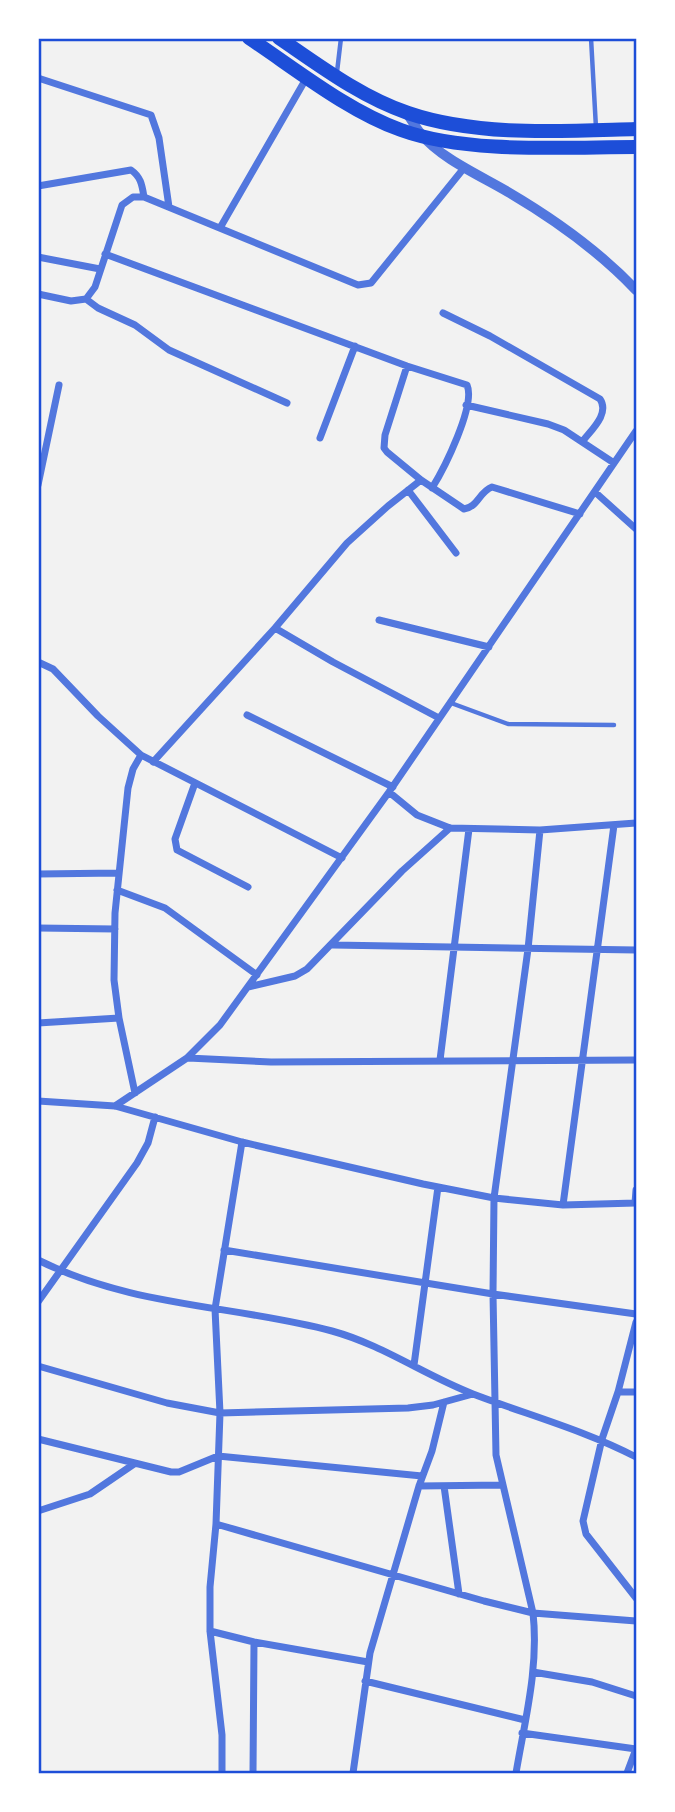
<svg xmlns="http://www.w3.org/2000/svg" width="675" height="1812" viewBox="0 0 675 1812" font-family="Jost,sans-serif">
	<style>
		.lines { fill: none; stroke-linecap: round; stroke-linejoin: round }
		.service { stroke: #5277de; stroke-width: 4.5 }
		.minor { stroke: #5277de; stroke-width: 7 }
		.tertiary { stroke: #5277de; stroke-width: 10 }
		.primary { stroke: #1d4ed8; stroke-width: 14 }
		.neatline { fill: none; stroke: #1d4ed8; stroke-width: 2.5 }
	</style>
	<rect width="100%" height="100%" fill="#f2f2f2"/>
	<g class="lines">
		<!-- service -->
		<path class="service" d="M 591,38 L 596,128
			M 337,72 L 341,38
			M 451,703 L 508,724 L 614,725"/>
		<!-- minor -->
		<path class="minor" d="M 38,78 L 151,115 L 159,138 L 169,207
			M 38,186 L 131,170 C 141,177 142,185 144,197
			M 220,228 L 307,77
			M 105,254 L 407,366 L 467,385 C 476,405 444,469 432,488
			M 38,257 L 100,269
			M 38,294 L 71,301 L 86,299 L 95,287 L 122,205 L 133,197 L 144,197 L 358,285 L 371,283 L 464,168
			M 86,299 L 98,308 L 135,325 L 169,350 L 287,403
			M 443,313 L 490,336 L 600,399 C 610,414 591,430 582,442
			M 407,366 L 385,435 L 384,448 L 387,452 L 421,480 L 464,509 C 478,507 479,492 492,487 L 580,514
			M 466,405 L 548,424 L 564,430 L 614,463
			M 320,438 L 355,346
			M 38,485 L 59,385
			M 408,490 L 456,553
			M 595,492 L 636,529
			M 379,620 L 489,647
			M 275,628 L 333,662 L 439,718
			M 38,662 L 53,669 L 98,716 L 141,755 L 342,858
			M 247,715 L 393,787
			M 153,762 L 275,628 L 347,543 L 388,506 L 421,480
			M 195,783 L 175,839 L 177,850 L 248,887
			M 389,792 L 417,815 L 450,828 L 540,830 L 636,823
			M 38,874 L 119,873
			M 117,890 L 165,908 L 257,975
			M 38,928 L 115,929
			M 333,945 L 636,950
			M 248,987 L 295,976 L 307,969 L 402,871 L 450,828
			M 38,1023 L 119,1018
			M 188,1058 L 271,1062 L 636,1060
			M 440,1060 L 469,829
			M 135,1093 L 119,1018 L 114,980 L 115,913 L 128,788 L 133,769 L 141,755
			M 38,1101 L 115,1106 L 242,1142 L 423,1184 L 494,1198 L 563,1205 L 636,1203
			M 115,1106 L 187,1058 L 220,1025 L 389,792 L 636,431
			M 635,1203 L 636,1190
			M 563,1205 L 614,825
			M 224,1250 L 493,1294 L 636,1314
			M 38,1260 C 132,1307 233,1305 332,1331 C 383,1345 424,1375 473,1394 C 528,1415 584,1430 636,1457
			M 38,1302 L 137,1163 L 148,1143 L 155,1117
			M 636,1322 L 618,1392 L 602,1439 L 583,1521 L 586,1534 L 636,1598
			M 414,1365 L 438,1187
			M 38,1366 L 167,1403 L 220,1413 L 408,1408 L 433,1405 L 473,1394
			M 618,1392 L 636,1392
			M 38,1439 L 171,1472 L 179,1472 L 218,1456 L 422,1476
			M 419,1486 L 503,1485
			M 444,1486 L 459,1594
			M 38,1511 L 90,1494 L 134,1464
			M 216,1524 L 484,1601 L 533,1613 L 636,1621
			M 210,1631 L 254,1642 L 368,1662
			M 533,1672 L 592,1682 L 636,1696
			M 365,1681 L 525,1720
			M 522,1733 L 636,1749
			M 222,1773 L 222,1735 L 210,1631 L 210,1587 L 216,1524 L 220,1413 L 215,1309 L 242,1142
			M 253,1773 L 254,1642
			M 353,1773 L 370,1653 L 419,1486 L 432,1451 L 444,1402
			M 516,1773 C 525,1720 539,1667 533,1613 L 496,1455 L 493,1294 L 494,1198 L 528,949 L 540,830
			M 627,1773 L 636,1749"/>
		<!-- tertiary -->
		<path class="tertiary" d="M 407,113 C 412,120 416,129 422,135 C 440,158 483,177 508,192 C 554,219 599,251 636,290"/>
		<!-- primary -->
		<path class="primary" d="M 249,38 C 297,70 348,111 401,130 C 467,154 566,147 636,147
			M 279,38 C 320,66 361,97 408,113 C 478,137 564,131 636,129"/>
	</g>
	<!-- border -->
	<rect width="675" height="1812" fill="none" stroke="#ffffff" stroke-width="80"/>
	<rect x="40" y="40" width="595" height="1732" class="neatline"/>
</svg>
